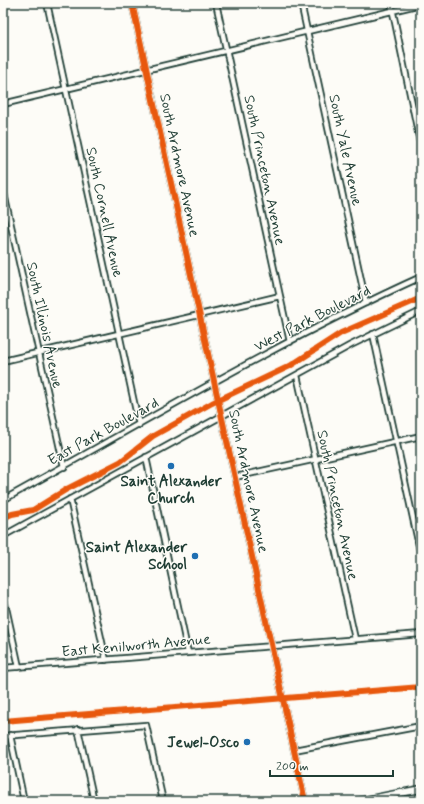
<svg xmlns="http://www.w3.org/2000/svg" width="424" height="804" viewBox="0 0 424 804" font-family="Mynerve,sans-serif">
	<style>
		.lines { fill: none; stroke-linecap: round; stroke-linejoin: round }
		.minor-casing { stroke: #1f3d34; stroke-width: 8 }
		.secondary-casing { stroke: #1f3d34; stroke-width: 9 }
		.minor { stroke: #fdfcf7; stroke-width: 4.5 }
		.secondary { stroke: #fdfcf7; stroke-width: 6 }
		.cycleway-casing { stroke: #fdfcf7; stroke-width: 8 }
		.cycleway { stroke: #e8590c; stroke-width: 6 }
		.poi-dot { fill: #1f6fb2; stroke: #fdfcf7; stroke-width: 1.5 }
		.labels { text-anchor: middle; stroke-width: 3; stroke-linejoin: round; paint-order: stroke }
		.street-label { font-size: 15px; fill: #1f3d34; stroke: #fdfcf7 }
		.poi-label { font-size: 15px; font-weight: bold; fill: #1f3d34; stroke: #fdfcf7; text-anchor: end }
	</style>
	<rect width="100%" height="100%" fill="#fdfcf7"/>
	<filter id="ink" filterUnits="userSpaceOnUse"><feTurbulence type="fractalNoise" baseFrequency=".025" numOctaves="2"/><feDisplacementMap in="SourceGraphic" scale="8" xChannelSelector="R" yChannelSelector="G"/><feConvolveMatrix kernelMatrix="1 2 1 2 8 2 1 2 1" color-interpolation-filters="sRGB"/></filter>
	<g filter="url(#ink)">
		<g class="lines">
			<!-- minor casing -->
			<g class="minor-casing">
				<path id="minor" d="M 47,3 L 139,425
					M 132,3 L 305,801
					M 216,3 L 290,342
					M 301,3 L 366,303
					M 391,3 L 421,147
					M 3,104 L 421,4
					M 413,110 L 421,109
					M 3,189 L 64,467
					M 373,334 L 421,555
					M 3,361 L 280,296
					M 297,375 L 355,639
					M 146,457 L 188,653
					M 235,477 L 421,436
					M 70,499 L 106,660
					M 3,500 C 141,424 277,342 421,277
					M 3,536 L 351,345 L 421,311
					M 3,594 L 19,667
					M 3,668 L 421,634
					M 78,729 L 94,801
					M 10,735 L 24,801
					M 3,736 L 146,725 L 163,801
					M 294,750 L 421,726"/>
			</g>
			<!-- secondary casing -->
			<g class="secondary-casing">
				<path id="secondary" d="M 360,801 L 421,789"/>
			</g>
			<!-- minor -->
			<use href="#minor" class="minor"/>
			<!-- secondary -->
			<use href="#secondary" class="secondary"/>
			<!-- cycleway casing -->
			<g class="cycleway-casing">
				<path id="cycleway" d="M 132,3 L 305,801
					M 3,518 L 12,514 L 33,510 L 67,489 L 120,462 L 153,436 L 212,403 L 290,366 L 341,333 L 421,298
					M 3,721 L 421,687"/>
			</g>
			<!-- cycleway -->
			<use href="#cycleway" class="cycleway"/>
		</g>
	</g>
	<!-- markers -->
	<g class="poi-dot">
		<circle cx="171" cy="466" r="4"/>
		<circle cx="195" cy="556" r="4"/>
		<circle cx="247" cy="742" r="4"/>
	</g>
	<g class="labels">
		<!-- street labels -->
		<g class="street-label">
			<text transform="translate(346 150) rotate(78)" y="5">South Yale Avenue</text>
			<text transform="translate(180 165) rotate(78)" y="5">South Ardmore Avenue</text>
			<text transform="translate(265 170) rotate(78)" y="5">South Princeton Avenue</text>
			<text transform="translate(105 212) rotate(78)" y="5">South Cornell Avenue</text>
			<text transform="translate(312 318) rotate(-27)" y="5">West Park Boulevard</text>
			<text transform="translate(45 325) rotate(78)" y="5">South Illinois Avenue</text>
			<text transform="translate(103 431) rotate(-29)" y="5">East Park Boulevard</text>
			<text transform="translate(249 481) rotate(78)" y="5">South Ardmore Avenue</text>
			<text transform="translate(338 505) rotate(78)" y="5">South Princeton Avenue</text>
			<text transform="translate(136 645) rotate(-5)" y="5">East Kenilworth Avenue</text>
		</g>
		<!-- poi labels -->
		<g class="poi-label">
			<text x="171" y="486" text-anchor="middle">Saint Alexander<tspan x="171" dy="17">Church</tspan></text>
			<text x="187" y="552">Saint Alexander<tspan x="187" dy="17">School</tspan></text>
			<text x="239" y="747">Jewel-Osco</text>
		</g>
	</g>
	<!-- margin -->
	<rect width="424" height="804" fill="none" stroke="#fdfcf7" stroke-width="16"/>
	<rect x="8" y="8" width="408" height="788" fill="none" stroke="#1f3d34" stroke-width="1.5" filter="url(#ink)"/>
	<!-- scale -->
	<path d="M270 770v6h123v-6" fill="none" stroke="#1f3d34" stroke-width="2"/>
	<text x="276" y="770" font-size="12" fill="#1f3d34" stroke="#fdfcf7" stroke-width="3" paint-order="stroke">200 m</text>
</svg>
